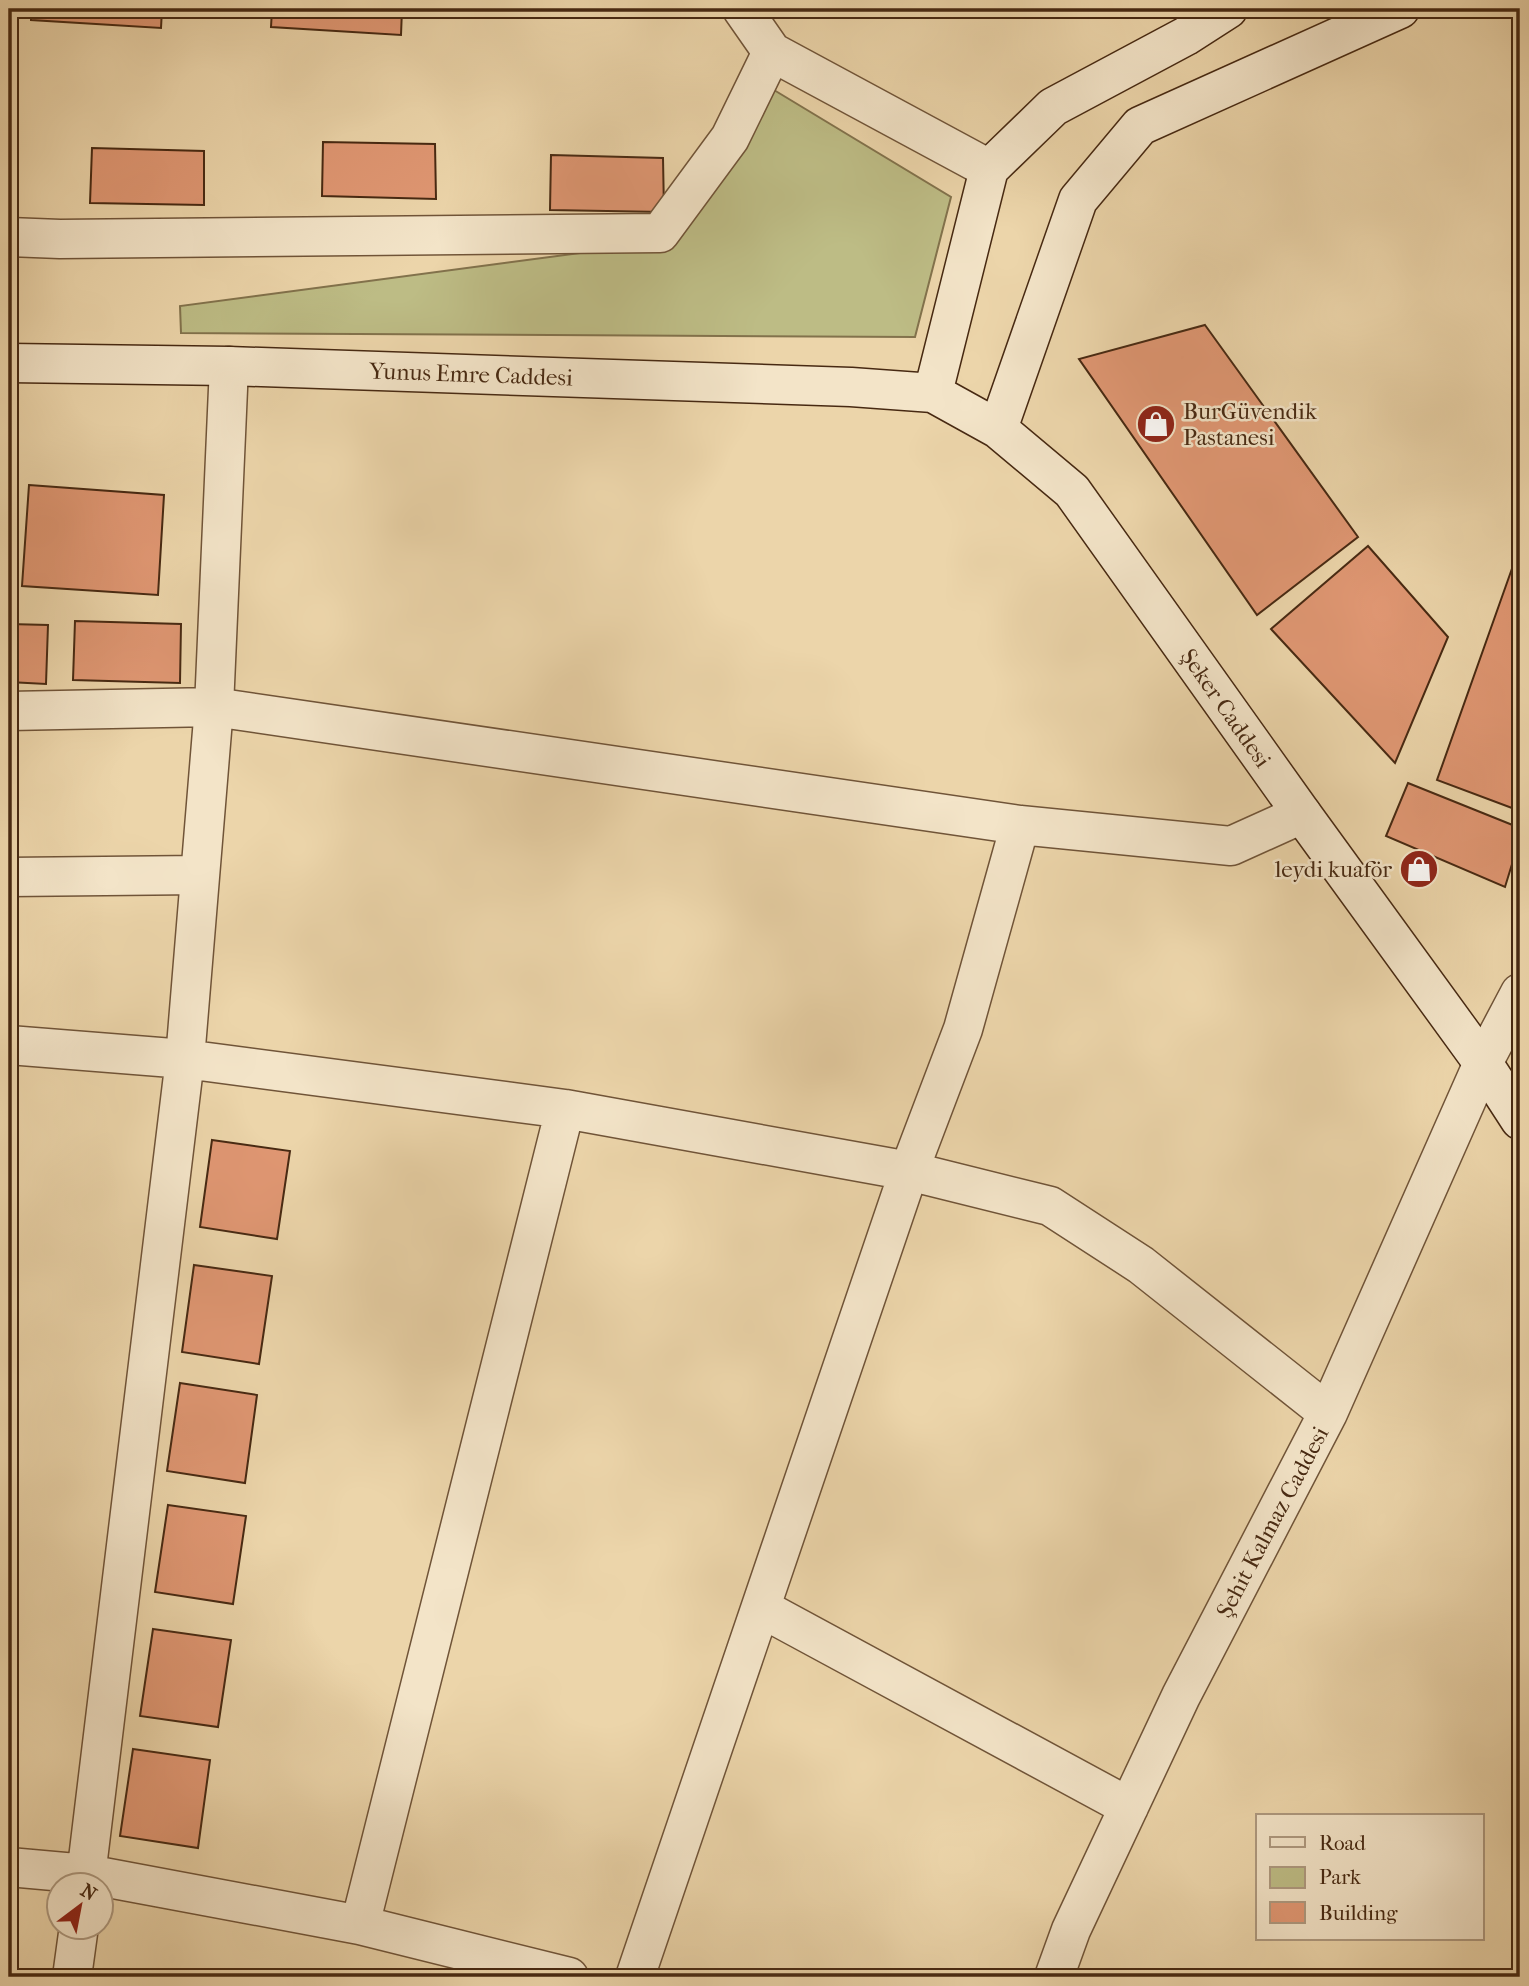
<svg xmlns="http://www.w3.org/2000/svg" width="1529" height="1986" viewBox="0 0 1529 1986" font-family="'IM FELL French Canon',serif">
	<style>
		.green { fill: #bdbc85; stroke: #82724c; stroke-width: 2 }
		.building { fill: #e09773; stroke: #472912; stroke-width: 2 }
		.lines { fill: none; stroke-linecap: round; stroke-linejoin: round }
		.street-casing { stroke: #705438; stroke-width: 41 }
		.secondary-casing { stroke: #472912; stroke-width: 41 }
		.street { stroke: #f3e4c8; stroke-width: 38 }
		.secondary { stroke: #f3e4c8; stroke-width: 38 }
		.labels { text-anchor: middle; stroke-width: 5; stroke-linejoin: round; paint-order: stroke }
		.street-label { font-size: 23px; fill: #472912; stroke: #f3e4c8 }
		.poi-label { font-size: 23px; fill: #472912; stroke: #f3e4c8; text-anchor: start }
	</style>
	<rect width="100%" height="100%" fill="#ecd5aa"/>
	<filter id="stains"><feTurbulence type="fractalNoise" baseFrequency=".00286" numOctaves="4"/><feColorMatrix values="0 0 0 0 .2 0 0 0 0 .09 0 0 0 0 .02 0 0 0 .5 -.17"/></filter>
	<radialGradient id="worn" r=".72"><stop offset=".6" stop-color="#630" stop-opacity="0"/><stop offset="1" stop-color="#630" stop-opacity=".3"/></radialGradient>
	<!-- green -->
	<path class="green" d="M 769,87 L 951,197 L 915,337 L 181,333 L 180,306 L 663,242 Z"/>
	<!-- building -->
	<path class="building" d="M 31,9 L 162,9 L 161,28 L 31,20 Z
		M 272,9 L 402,9 L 401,35 L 271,27 Z
		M 323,142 L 435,144 L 436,199 L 322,196 Z
		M 92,148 L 204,151 L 204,205 L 90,203 Z
		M 551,155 L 663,158 L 664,212 L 550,210 Z
		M 1205,325 L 1358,537 L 1257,615 L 1079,359 Z
		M 29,485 L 164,495 L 158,595 L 22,586 Z
		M 1368,546 L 1448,637 L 1395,763 L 1271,629 Z
		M 1520,546 L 1520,811 L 1437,780 Z
		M 75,621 L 181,624 L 180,683 L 73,680 Z
		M 9,624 L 48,625 L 46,684 L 9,682 Z
		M 1408,783 L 1520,828 L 1520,838 L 1505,887 L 1386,836 Z
		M 212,1140 L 290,1151 L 277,1239 L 200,1227 Z
		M 194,1265 L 272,1276 L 259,1364 L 182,1352 Z
		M 180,1383 L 257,1395 L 245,1483 L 167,1471 Z
		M 168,1505 L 246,1516 L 233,1604 L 155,1592 Z
		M 153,1629 L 231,1640 L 218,1727 L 140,1716 Z
		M 133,1749 L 210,1760 L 198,1848 L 120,1836 Z"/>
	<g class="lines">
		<!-- street casing -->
		<g class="street-casing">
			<path id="street" d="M 742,9 L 772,52 L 989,169
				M 9,237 L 60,239 L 660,233 L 730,138 L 772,52
				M 9,711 L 214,707 L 1020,825 L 1231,846 L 1302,814
				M 9,877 L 200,875
				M 9,1045 L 185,1059 L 565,1109 L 909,1171 L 1050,1206 L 1141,1265 L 1328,1413
				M 761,1608 L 1129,1807
				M 9,1867 L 87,1874 L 360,1925 L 569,1977
				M 85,1884 L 185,1059 L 214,707 L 229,366
				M 360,1925 L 565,1109
				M 72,1977 L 79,1926
				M 635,1977 L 909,1171 L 963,1029 L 1020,825
				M 1054,1977 L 1071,1930 L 1181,1696 L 1328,1413 L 1483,1063 L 1520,993"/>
		</g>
		<!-- secondary casing -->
		<g class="secondary-casing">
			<path id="secondary" d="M 9,363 L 229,366 L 851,387 L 933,393 L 998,429 L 1072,491 L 1302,814 L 1483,1063 L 1520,1120
				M 933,393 L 989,169 L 1053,107 L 1186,36 L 1228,9
				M 998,429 L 1078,200 L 1140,126 L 1400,9"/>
		</g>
		<!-- street -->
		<use href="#street" class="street"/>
		<!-- secondary -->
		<use href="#secondary" class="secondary"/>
	</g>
	<!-- icons -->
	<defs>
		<g id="shop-disc" transform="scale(2.0125)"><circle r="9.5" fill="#8f2418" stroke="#f3e4c8"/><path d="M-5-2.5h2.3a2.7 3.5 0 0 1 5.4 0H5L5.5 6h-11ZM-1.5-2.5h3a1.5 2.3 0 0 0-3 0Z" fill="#fff"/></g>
	</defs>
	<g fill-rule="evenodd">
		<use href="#shop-disc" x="1156" y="424"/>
		<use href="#shop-disc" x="1419" y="869"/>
	</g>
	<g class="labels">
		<!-- street labels -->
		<g class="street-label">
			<text transform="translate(471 374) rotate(2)" y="8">Yunus Emre Caddesi</text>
			<text transform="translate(1226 708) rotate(55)" y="8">Şeker Caddesi</text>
			<text transform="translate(1272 1522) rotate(-62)" y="8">Şehit Kalmaz Caddesi</text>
		</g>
		<!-- poi labels -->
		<g class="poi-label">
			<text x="1183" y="419">BurGüvendik<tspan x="1183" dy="26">Pastanesi</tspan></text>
			<text x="1392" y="877" text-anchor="end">leydi kuaför</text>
		</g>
	</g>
	<!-- margin -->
	<rect width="1529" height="1986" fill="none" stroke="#ecd5aa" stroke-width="35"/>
	<rect x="10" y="10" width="1508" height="1965" fill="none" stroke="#472912" stroke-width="3.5"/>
	<rect x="18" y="18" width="1494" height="1951" fill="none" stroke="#472912" stroke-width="2"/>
	<!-- legend -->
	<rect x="1256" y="1814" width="228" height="126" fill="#f3e4c8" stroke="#ae997f" stroke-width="2"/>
	<rect x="1270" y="1837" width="35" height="10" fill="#f3e4c8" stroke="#ae997f" stroke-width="2"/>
	<text x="1319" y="1850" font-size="21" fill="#472912">Road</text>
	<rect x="1270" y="1867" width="35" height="21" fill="#bdbc85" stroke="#ae997f" stroke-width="2"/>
	<text x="1319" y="1884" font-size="21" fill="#472912">Park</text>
	<rect x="1270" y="1902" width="35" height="21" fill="#e09773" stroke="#ae997f" stroke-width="2"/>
	<text x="1319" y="1920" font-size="21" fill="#472912">Building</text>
	<!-- north arrow -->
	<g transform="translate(80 1906) rotate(32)"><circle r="33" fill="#f3e4c8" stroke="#ae997f" stroke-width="2"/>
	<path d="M0-5L12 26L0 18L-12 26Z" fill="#8f2418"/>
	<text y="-10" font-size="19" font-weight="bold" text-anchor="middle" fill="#472912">N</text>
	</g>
	<rect width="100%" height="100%" filter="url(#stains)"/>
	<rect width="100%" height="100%" fill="url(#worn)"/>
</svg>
